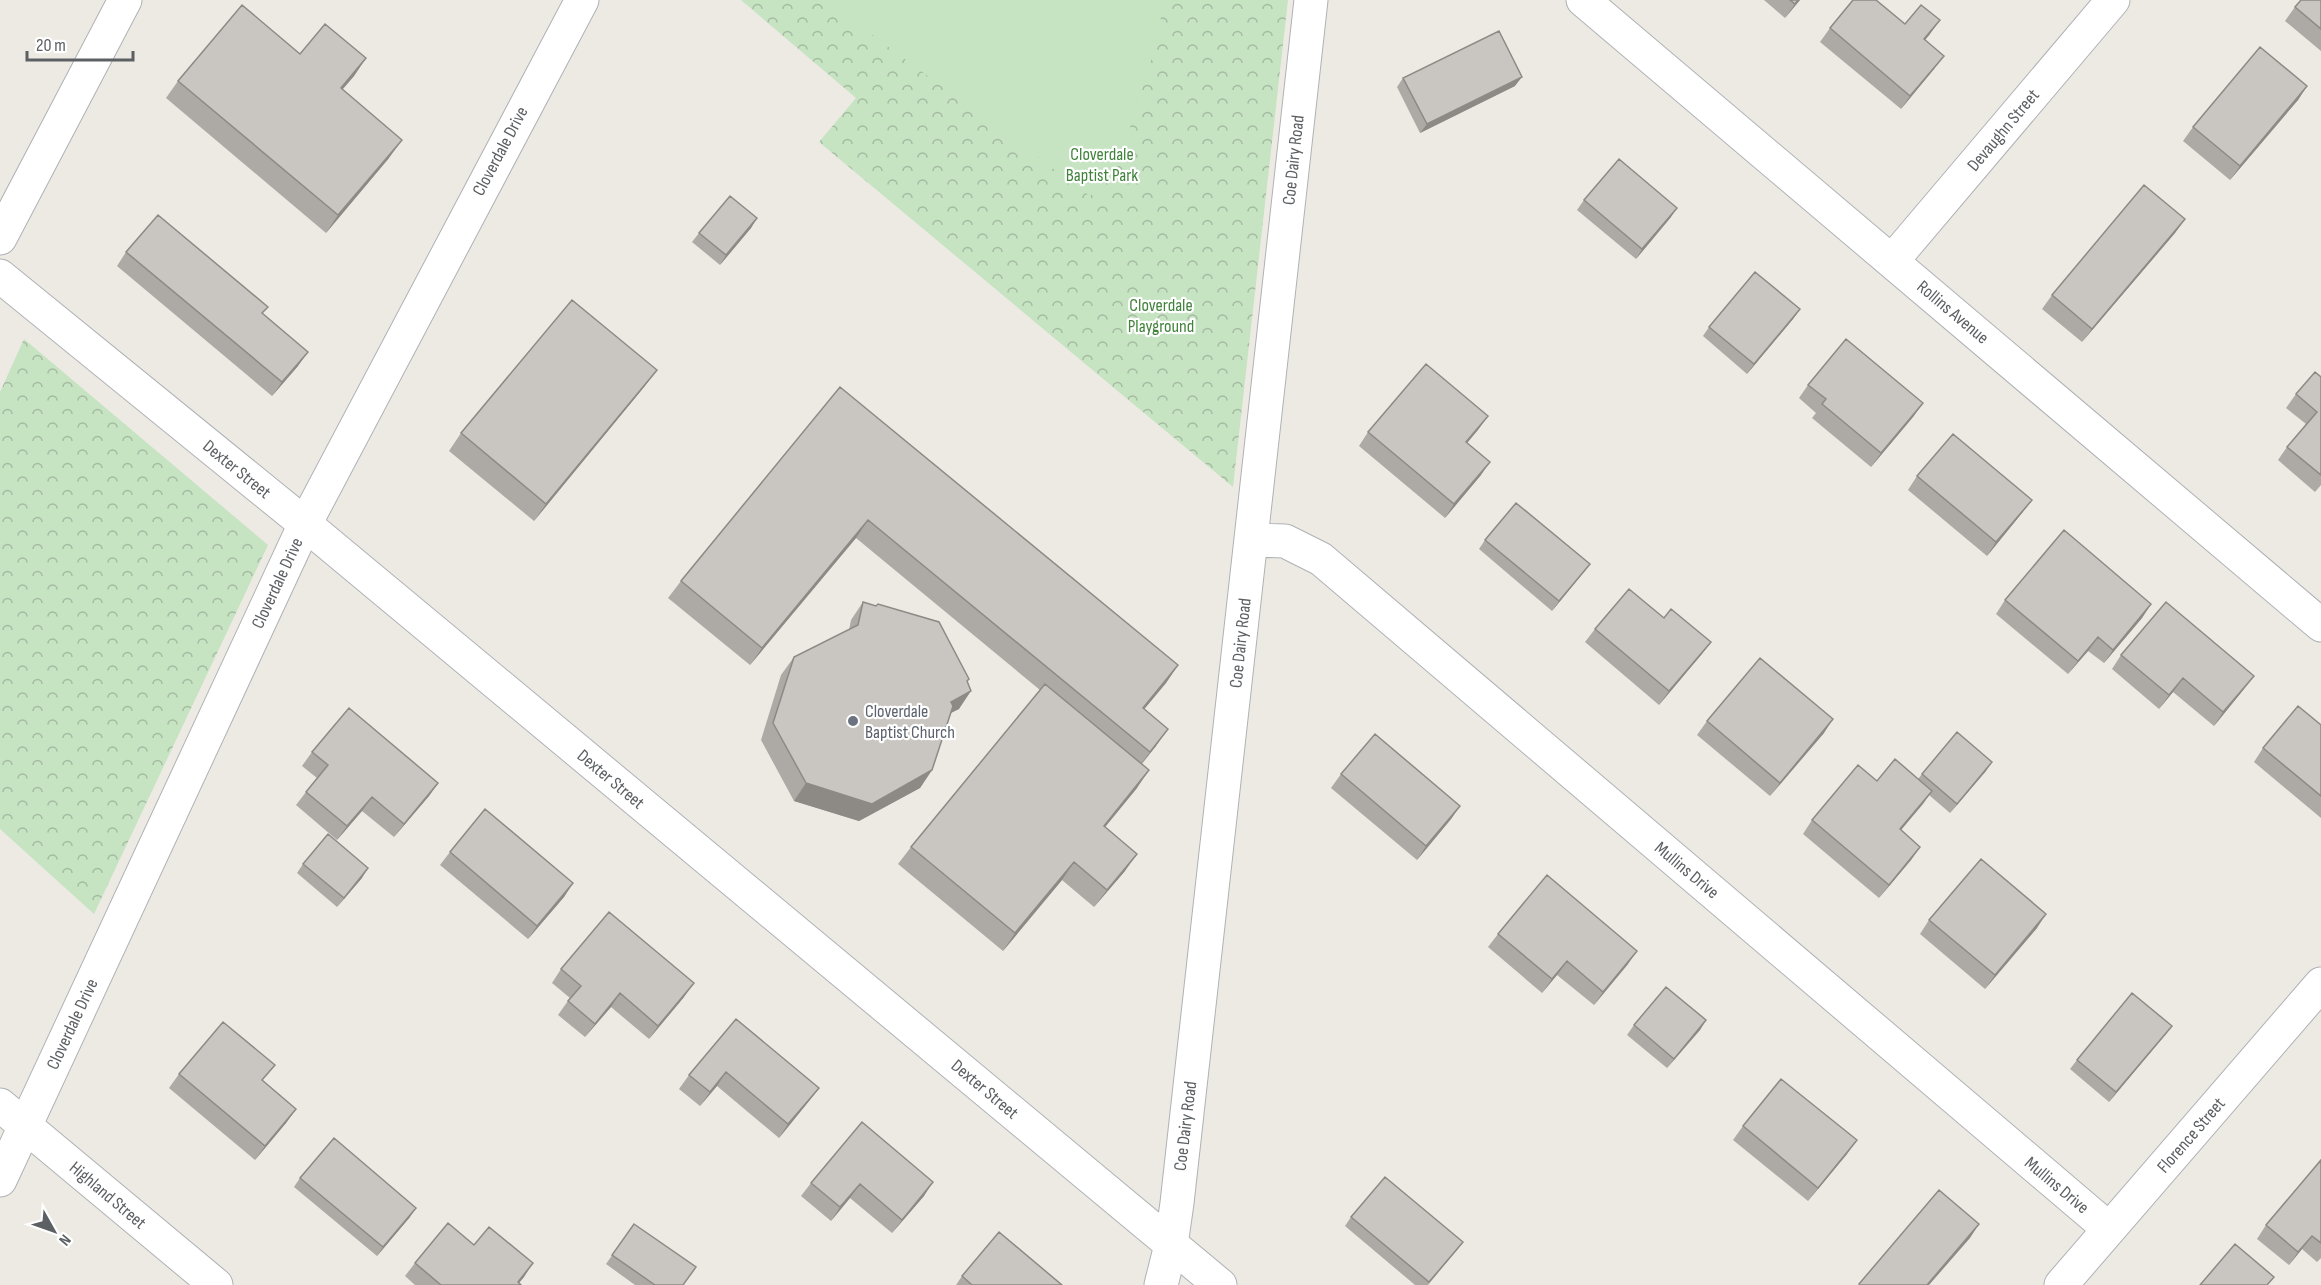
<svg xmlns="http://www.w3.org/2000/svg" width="2321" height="1285" viewBox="0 0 2321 1285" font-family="'Sofia Sans Condensed',sans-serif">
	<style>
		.forest { fill: url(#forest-crowns) }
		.garden { fill: #c6e3c2 }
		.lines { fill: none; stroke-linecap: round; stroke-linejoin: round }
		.street-casing { stroke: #afb2b5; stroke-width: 35 }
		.street { stroke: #fff; stroke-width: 33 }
		.wall { fill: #ada9a5 }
		.shaded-wall { fill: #8d8a86 }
		.building { fill: #c9c5c0; stroke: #8d8a86; stroke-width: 1.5 }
		.worship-dot { fill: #6b7280; stroke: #fff; stroke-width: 2 }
		.labels { text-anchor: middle; stroke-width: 4.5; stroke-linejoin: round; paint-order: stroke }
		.street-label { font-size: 18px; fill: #5c6063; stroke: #fff }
		.park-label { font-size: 18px; fill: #41833b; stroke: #fff }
		.worship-label { font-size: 18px; fill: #5b616d; stroke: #fff; text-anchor: start }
	</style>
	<defs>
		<pattern id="forest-crowns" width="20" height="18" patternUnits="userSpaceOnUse" patternTransform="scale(1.5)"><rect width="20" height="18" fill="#c6e3c2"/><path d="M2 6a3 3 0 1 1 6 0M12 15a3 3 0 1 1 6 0" fill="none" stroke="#a4bba1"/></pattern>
	</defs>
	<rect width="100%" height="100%" fill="#edeae4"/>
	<!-- forest -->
	<path class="forest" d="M 741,0 L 1288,0 L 1233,487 L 819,142 L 856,98 Z
		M 24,339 L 268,545 L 94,914 L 0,829 L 0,392 Z"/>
	<!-- garden -->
	<path class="garden" d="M 825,0 L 1165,0 L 1151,61 L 1116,172 L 1090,196 Z"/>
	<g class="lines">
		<!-- street casing -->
		<g class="street-casing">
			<path id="street" d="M 1583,0 L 2321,625
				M 0,238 L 125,0
				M 1892,261 L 2113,0
				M 0,276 L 305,524 L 1220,1285
				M 1251,540 L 1285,541 L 1321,559 L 2109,1229
				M 0,1105 L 216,1285
				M 0,1180 L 305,524 L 582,0
				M 1161,1285 L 1171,1245 L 1177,1203 L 1311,0
				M 2061,1285 L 2321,984"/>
		</g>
		<!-- street -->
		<use href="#street" class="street"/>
	</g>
	<!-- wall -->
	<path class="wall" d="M 1764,0 L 1800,0 L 1785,18 Z
		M 2321,0 L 2321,51 L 2285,21 L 2295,7 Z
		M 1905,24 L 1930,34 L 1925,40 L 1934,69 L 1901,109 L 1820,42 L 1830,28 Z
		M 300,54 L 366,58 L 354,76 L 342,90 L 389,158 L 326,233 L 166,98 L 178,81 Z
		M 1403,78 L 1515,86 L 1420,133 L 1397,87 Z
		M 2307,86 L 2298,100 L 2230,180 L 2183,141 L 2193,127 Z
		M 1584,200 L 1671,217 L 1636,259 L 1577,210 Z
		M 757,218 L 751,228 L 720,265 L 692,242 L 699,233 Z
		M 2185,219 L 2175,233 L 2082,342 L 2042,309 L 2052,295 Z
		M 126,252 L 298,366 L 272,396 L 117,266 Z
		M 1800,309 L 1793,319 L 1747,374 L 1703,336 L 1709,327 Z
		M 657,370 L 644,387 L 534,521 L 449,451 L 461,433 Z
		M 2321,377 L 2321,485 L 2315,492 L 2278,460 L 2287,447 L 2306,424 L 2286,408 L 2296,394 Z
		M 1808,385 L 1923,403 L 1913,417 L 1871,467 L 1812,418 L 1816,413 L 1799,398 Z
		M 840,387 L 1178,665 L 1166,683 L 1144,709 L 1156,746 L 1142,764 L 1137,788 L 1105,827 L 1125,871 L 1094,907 L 1062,880 L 1003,951 L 898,864 L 911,847 L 1040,690 L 856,538 L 750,665 L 668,598 L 681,581 Z
		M 1488,416 L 1467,443 L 1481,475 L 1445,518 L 1359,446 L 1368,432 Z
		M 1917,476 L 2032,500 L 2022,513 L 1987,556 L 1908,490 Z
		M 1485,540 L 1590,564 L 1583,573 L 1552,611 L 1479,549 Z
		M 2005,600 L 2151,604 L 2142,618 L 2104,663 L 2088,651 L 2068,674 L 1996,614 Z
		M 863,602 L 967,681 L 959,709 L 950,713 L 932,770 L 920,788 L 859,821 L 794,801 L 761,740 L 781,675 L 794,657 L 849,630 L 851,620 Z
		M 1664,618 L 1711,642 L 1701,655 L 1659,705 L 1585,642 L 1595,629 Z
		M 2121,655 L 2244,689 L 2214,726 L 2173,692 L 2159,709 L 2112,669 Z
		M 1707,721 L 1824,733 L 1770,796 L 1697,735 Z
		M 2321,725 L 2321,818 L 2254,762 L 2263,748 Z
		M 312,752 L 438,783 L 429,796 L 394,837 L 362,811 L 337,840 L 296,805 L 306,792 L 317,778 L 302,766 Z
		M 1986,771 L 1950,813 L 1929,795 L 1901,830 L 1920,847 L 1911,860 L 1879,898 L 1803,834 L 1812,820 L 1877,781 L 1918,779 L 1922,774 Z
		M 1341,774 L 1460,806 L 1451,819 L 1417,860 L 1331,788 Z
		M 450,852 L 573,883 L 564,897 L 528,939 L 440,865 Z
		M 303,864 L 362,878 L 337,907 L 297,873 Z
		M 1929,920 L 2037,928 L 1985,989 L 1920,934 Z
		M 1498,934 L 1628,964 L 1594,1005 L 1557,975 L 1542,993 L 1488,947 Z
		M 561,969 L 684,997 L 649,1039 L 611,1007 L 585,1037 L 558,1015 L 570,998 L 552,983 Z
		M 736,1019 L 819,1088 L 809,1101 L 779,1138 L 717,1086 L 700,1106 L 679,1089 L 689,1075 Z
		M 1706,1020 L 1700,1030 L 1667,1068 L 1627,1035 L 1634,1025 Z
		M 2172,1026 L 2165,1035 L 2109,1102 L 2070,1069 L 2077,1060 Z
		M 179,1074 L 263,1081 L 296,1109 L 286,1123 L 255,1160 L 169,1088 Z
		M 862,1122 L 924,1196 L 892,1233 L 850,1198 L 831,1221 L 801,1196 L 811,1183 Z
		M 1743,1126 L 1847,1154 L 1808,1201 L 1733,1140 Z
		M 2321,1160 L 2321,1258 L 2317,1262 L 2302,1249 L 2289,1265 L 2257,1239 L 2266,1225 Z
		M 300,1178 L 410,1217 L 377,1256 L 294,1187 Z
		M 1351,1217 L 1463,1242 L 1456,1251 L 1428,1285 L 1415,1285 L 1345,1226 Z
		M 634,1224 L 683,1285 L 635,1285 L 606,1264 Z
		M 474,1245 L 524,1277 L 519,1283 L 521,1285 L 415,1285 L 405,1276 L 415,1263 Z
		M 962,1276 L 1062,1285 L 956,1285 Z"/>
	<!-- shaded-wall -->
	<path class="shaded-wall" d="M 1798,0 L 1800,0 L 1785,18 L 1795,4 Z
		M 1940,20 L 1930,34 L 1915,52 L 1924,39 Z
		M 1944,56 L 1934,69 L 1901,109 L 1910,96 Z
		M 366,58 L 354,76 L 328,106 L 341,88 Z
		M 1522,77 L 1515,86 L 1420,133 L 1427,124 Z
		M 2307,86 L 2298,100 L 2230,180 L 2240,166 Z
		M 402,140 L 389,158 L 326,233 L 338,215 Z
		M 1677,208 L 1671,217 L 1636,259 L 1642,249 Z
		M 757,218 L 751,228 L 720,265 L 726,255 Z
		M 2185,219 L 2175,233 L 2082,342 L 2092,329 Z
		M 1800,309 L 1793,319 L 1747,374 L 1754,364 Z
		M 308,352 L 298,366 L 272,396 L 282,382 Z
		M 657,370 L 644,387 L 534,521 L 546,504 Z
		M 1923,403 L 1913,417 L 1871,467 L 1881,453 Z
		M 1488,416 L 1478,430 L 1457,455 L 1466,442 Z
		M 1490,462 L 1481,475 L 1445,518 L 1454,504 Z
		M 2032,500 L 2022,513 L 1987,556 L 1996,542 Z
		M 868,520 L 856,538 L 750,665 L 762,648 Z
		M 1590,564 L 1583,573 L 1552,611 L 1559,601 Z
		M 2151,604 L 2142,618 L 2104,663 L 2113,650 Z
		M 2098,637 L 2088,651 L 2068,674 L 2078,661 Z
		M 1711,642 L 1701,655 L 1659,705 L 1669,691 Z
		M 1178,665 L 1166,683 L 1131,725 L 1143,708 Z
		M 2254,676 L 2244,689 L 2214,726 L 2223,712 Z
		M 2183,678 L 2173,692 L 2159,709 L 2169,695 Z
		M 971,691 L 959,709 L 939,719 L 951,702 Z
		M 1833,719 L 1824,733 L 1770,796 L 1780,783 Z
		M 1168,729 L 1156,746 L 1137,769 L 1150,752 Z
		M 1992,762 L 1986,771 L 1950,813 L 1957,804 Z
		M 932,770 L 920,788 L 859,821 L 794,801 L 806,783 Z
		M 1149,770 L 1137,788 L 1092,843 L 1104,826 Z
		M 438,783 L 429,796 L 394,837 L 404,824 Z
		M 1932,791 L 1923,804 L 1890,843 L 1900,829 Z
		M 372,797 L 362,811 L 337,840 L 347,826 Z
		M 1460,806 L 1451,819 L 1417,860 L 1426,846 Z
		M 1920,847 L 1911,860 L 1879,898 L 1889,885 Z
		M 1137,854 L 1125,871 L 1094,907 L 1107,890 Z
		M 1074,862 L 1062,880 L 1003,951 L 1015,933 Z
		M 368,868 L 362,878 L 337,907 L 344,898 Z
		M 573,883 L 564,897 L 528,939 L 537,926 Z
		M 2046,914 L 2037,928 L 1985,989 L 1995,975 Z
		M 1637,951 L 1628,964 L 1594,1005 L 1603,992 Z
		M 1567,961 L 1557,975 L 1542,993 L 1552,979 Z
		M 694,983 L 684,997 L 649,1039 L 658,1026 Z
		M 620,993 L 611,1007 L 585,1037 L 595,1024 Z
		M 1706,1020 L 1700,1030 L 1667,1068 L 1674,1059 Z
		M 2172,1026 L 2165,1035 L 2109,1102 L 2116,1092 Z
		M 726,1072 L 717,1086 L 700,1106 L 710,1092 Z
		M 819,1088 L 809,1101 L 779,1138 L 788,1124 Z
		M 296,1109 L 286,1123 L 255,1160 L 265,1146 Z
		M 1857,1140 L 1847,1154 L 1808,1201 L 1818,1188 Z
		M 933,1182 L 924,1196 L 892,1233 L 902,1220 Z
		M 860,1184 L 850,1198 L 831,1221 L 840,1207 Z
		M 416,1208 L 410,1217 L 377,1256 L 383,1247 Z
		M 1979,1224 L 1970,1238 L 1929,1285 L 1927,1285 Z
		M 2312,1236 L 2302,1249 L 2289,1265 L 2298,1252 Z
		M 1463,1242 L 1456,1251 L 1427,1285 L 1429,1282 Z
		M 533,1263 L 524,1277 L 517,1285 L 515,1285 Z"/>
	<!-- building -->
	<path class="building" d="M 1790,0 L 1798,0 L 1795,4 Z
		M 1853,0 L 1876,0 L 1905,24 L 1921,5 L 1940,20 L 1924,39 L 1944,56 L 1910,96 L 1830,28 Z
		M 2301,0 L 2321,0 L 2321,29 L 2295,7 Z
		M 242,5 L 300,54 L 325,24 L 366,58 L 341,88 L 402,140 L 338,215 L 178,81 Z
		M 1499,31 L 1522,77 L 1427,124 L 1403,78 Z
		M 2260,47 L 2307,86 L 2240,166 L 2193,127 Z
		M 1619,159 L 1677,208 L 1642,249 L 1584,200 Z
		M 2144,185 L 2185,219 L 2092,329 L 2052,295 Z
		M 730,196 L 757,218 L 726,255 L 699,233 Z
		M 158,215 L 268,307 L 262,313 L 308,352 L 282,382 L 126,252 Z
		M 1755,272 L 1800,309 L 1754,364 L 1709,327 Z
		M 572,300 L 657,370 L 546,504 L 461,433 Z
		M 1846,339 L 1923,403 L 1881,453 L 1822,404 L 1826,399 L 1808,385 Z
		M 1426,364 L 1488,416 L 1466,442 L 1490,462 L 1454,504 L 1368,432 Z
		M 2315,372 L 2321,377 L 2321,475 L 2287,447 L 2317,412 L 2296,394 Z
		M 840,387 L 1178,665 L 1143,708 L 1168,729 L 1150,752 L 868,520 L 762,648 L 681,581 Z
		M 1953,434 L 2032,500 L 1996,542 L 1917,476 Z
		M 1516,503 L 1590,564 L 1559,601 L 1485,540 Z
		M 2064,530 L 2151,604 L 2113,650 L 2098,637 L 2078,661 L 2005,600 Z
		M 1629,589 L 1664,618 L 1671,609 L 1711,642 L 1669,691 L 1595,629 Z
		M 863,602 L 876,606 L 878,604 L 939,622 L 969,679 L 967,681 L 971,691 L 951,702 L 953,706 L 932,770 L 872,804 L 806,783 L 773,723 L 794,657 L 858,625 Z
		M 2166,602 L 2254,676 L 2223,712 L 2183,678 L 2169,695 L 2121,655 Z
		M 1760,658 L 1833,719 L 1780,783 L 1707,721 Z
		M 1045,684 L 1149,770 L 1104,826 L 1137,854 L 1107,890 L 1074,862 L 1015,933 L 911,847 Z
		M 2298,706 L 2321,725 L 2321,796 L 2263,748 Z
		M 349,708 L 438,783 L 404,824 L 372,797 L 347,826 L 306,792 L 328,765 L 312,752 Z
		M 1957,732 L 1992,762 L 1957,804 L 1922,774 Z
		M 1375,734 L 1460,806 L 1426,846 L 1341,774 Z
		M 1895,759 L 1932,791 L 1900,829 L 1920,847 L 1889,885 L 1812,820 L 1858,765 L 1877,781 Z
		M 485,809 L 573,883 L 537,926 L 450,852 Z
		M 328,834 L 368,868 L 344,898 L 303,864 Z
		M 1981,859 L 2046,914 L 1995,975 L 1929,920 Z
		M 1547,875 L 1637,951 L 1603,992 L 1567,961 L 1552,979 L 1498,934 Z
		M 609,912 L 694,983 L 658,1026 L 620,993 L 595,1024 L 568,1001 L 581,986 L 561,969 Z
		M 1666,987 L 1706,1020 L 1674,1059 L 1634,1025 Z
		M 2132,993 L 2172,1026 L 2116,1092 L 2077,1060 Z
		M 736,1019 L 819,1088 L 788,1124 L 726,1072 L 710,1092 L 689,1075 Z
		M 223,1022 L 275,1065 L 262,1080 L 296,1109 L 265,1146 L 179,1074 Z
		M 1781,1079 L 1857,1140 L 1818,1188 L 1743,1126 Z
		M 862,1122 L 933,1182 L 902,1220 L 860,1184 L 840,1207 L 811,1183 Z
		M 334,1138 L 416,1208 L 383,1247 L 300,1178 Z
		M 2321,1160 L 2321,1243 L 2312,1236 L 2298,1252 L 2266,1225 Z
		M 1385,1177 L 1463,1242 L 1429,1282 L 1351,1217 Z
		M 1939,1190 L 1979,1224 L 1927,1285 L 1860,1285 L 1859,1284 Z
		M 448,1223 L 474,1245 L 489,1227 L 533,1263 L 518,1282 L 521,1285 L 441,1285 L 415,1263 Z
		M 634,1224 L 696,1267 L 683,1285 L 655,1285 L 612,1255 Z
		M 999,1232 L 1062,1285 L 972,1285 L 962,1276 Z
		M 2235,1244 L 2274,1277 L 2267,1285 L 2200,1285 Z"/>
	<!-- markers -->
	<circle class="worship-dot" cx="853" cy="721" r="6"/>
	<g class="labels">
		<!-- street labels -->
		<g class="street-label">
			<text transform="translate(2003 130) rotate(-50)" y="6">Devaughn Street</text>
			<text transform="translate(500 151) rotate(-62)" y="6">Cloverdale Drive</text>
			<text transform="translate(1293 160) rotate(-84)" y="6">Coe Dairy Road</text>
			<text transform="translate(1953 312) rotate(40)" y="6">Rollins Avenue</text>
			<text transform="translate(237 469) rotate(39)" y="6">Dexter Street</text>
			<text transform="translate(277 583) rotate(-65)" y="6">Cloverdale Drive</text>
			<text transform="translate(1240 643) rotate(-84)" y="6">Coe Dairy Road</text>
			<text transform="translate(611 779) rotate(40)" y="6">Dexter Street</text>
			<text transform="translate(1687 870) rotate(40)" y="6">Mullins Drive</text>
			<text transform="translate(72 1024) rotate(-65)" y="6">Cloverdale Drive</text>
			<text transform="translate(985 1089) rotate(40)" y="6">Dexter Street</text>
			<text transform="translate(1185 1126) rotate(-83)" y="6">Coe Dairy Road</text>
			<text transform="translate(2191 1135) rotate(-49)" y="6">Florence Street</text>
			<text transform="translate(2057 1185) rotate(40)" y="6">Mullins Drive</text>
			<text transform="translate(108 1195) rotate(40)" y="6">Highland Street</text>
		</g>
		<!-- park labels -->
		<g class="park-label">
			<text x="1102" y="160">Cloverdale<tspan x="1102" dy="21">Baptist Park</tspan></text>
			<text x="1161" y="311">Cloverdale<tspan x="1161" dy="21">Playground</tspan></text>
		</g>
		<!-- worship labels -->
		<g class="worship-label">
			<text x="865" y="717">Cloverdale<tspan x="865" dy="21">Baptist Church</tspan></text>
		</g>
	</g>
	<!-- north arrow -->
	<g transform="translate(54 1231) rotate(130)" stroke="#ffffff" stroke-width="4.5" paint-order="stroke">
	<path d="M0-4.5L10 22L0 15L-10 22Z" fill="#5c6063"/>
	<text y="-9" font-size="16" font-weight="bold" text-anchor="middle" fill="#5c6063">N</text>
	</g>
	<!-- scale -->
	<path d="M27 51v9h106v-9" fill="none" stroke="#5c6063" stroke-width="3"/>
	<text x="36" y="51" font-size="18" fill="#5c6063" stroke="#ffffff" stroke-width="4.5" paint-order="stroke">20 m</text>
</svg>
